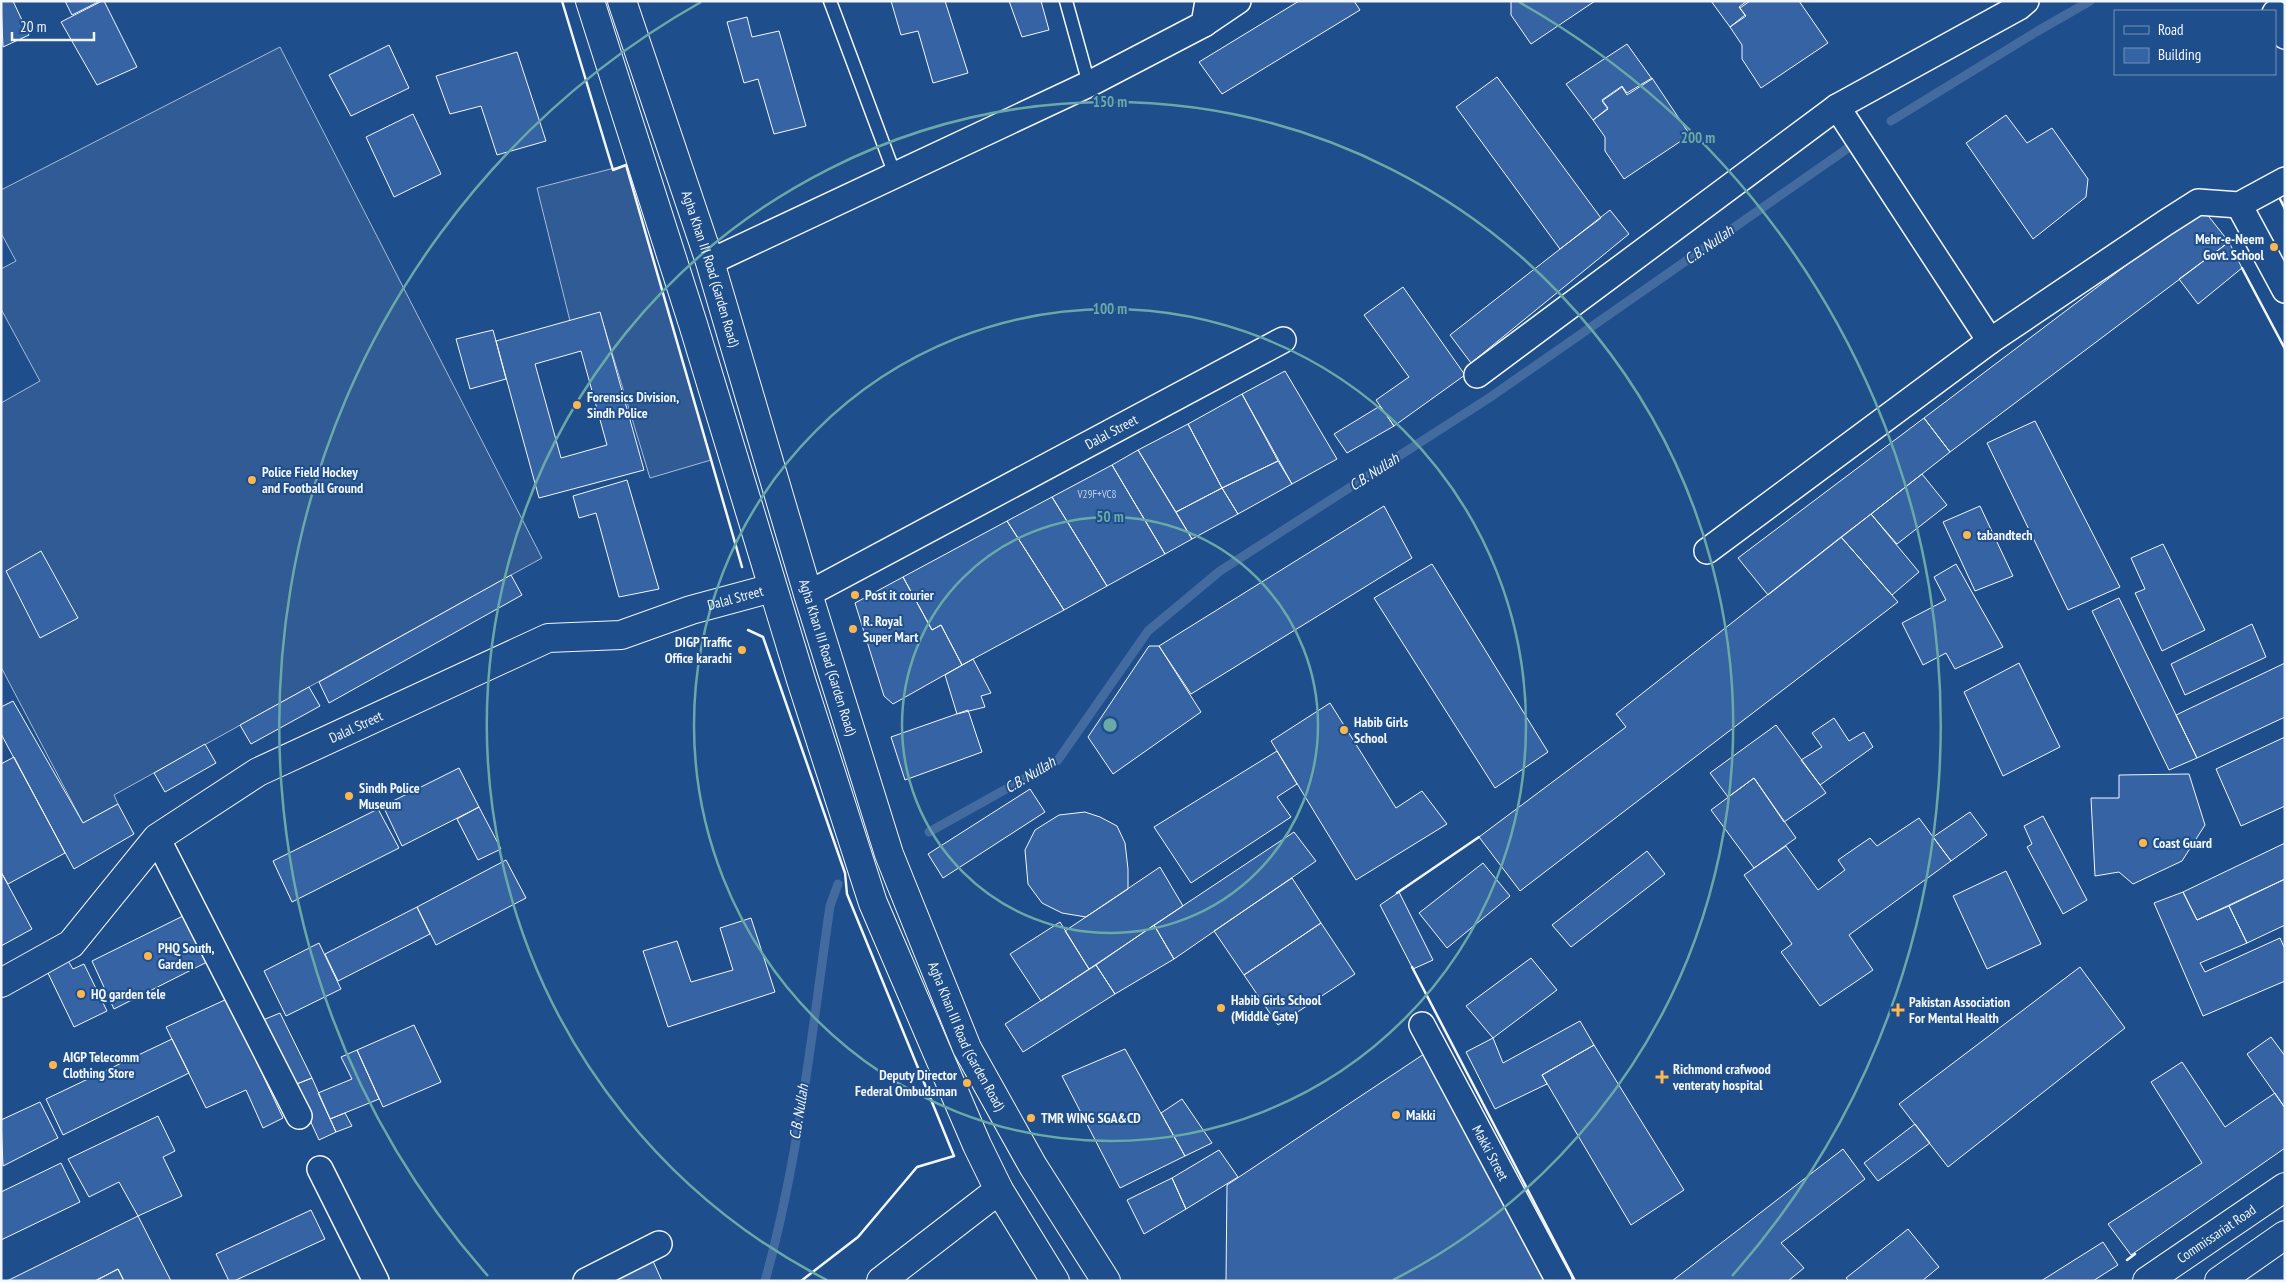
<svg xmlns="http://www.w3.org/2000/svg" width="2286" height="1282" viewBox="0 0 2286 1282" font-family="'PT Sans Narrow',sans-serif">
	<style>
		.built { fill: #305b95; stroke: #a8bbd7 }
		.lines { fill: none; stroke-linecap: round; stroke-linejoin: round }
		.stream { stroke: #446ba0; stroke-width: 9 }
		.building { fill: #3563a3; stroke: #f2f6ff; fill-rule: evenodd }
		.service-casing { stroke: #f2f6ff; stroke-width: 15 }
		.minor-casing { stroke: #f2f6ff; stroke-width: 28 }
		.tertiary-casing { stroke: #f2f6ff; stroke-width: 30 }
		.secondary-casing { stroke: #f2f6ff; stroke-width: 30 }
		.service { stroke: #1f4e8c; stroke-width: 12 }
		.minor { stroke: #1f4e8c; stroke-width: 25 }
		.tertiary { stroke: #1f4e8c; stroke-width: 28 }
		.secondary { stroke: #1f4e8c; stroke-width: 28 }
		.wall { stroke: #f2f6ff; stroke-width: 2.5 }
		.ring { fill: none; stroke: #6aa9a8; stroke-width: 2.5 }
		.poi-dot { fill: #ffb74d; stroke: #1f4e8c; stroke-width: 2 }
		.labels { text-anchor: middle; stroke-width: 4; stroke-linejoin: round; paint-order: stroke }
		.number-label { font-size: 11px; fill: #c3d1e8 }
		.poi-label { font-size: 14px; font-weight: bold; fill: #f2f6ff; stroke: #1f4e8c; text-anchor: start }
		.street-label { font-size: 14px; fill: #f2f6ff; stroke: #1f4e8c }
		.water-label { font-size: 15px; font-style: italic; fill: #f2f6ff; stroke: #1f4e8c }
		.centre { fill: #6aa9a8; stroke: #1f4e8c; stroke-width: 2.5 }
		.ring-label { font-size: 15px; text-anchor: middle; font-weight: bold; fill: #6aa9a8; stroke: #1f4e8c; stroke-width: 4; stroke-linejoin: round; paint-order: stroke }
	</style>
	<rect width="100%" height="100%" fill="#1f4e8c"/>
	<!-- built -->
	<path class="built" d="M 280,47 L 542,558 L 114,795 L 118,804 L 83,823 L 1,667 L 1,403 L 40,381 L 1,309 L 1,269 L 16,261 L 1,233 L 1,190 Z
		M 626,165 L 711,460 L 650,478 L 600,313 L 570,321 L 537,188 Z"/>
	<g class="lines">
		<!-- stream -->
		<path class="stream" d="M 1891,121 L 2036,32 L 2090,1
			M 929,832 L 1058,760 L 1148,631 L 1220,571 L 1489,398 L 1854,144
			M 765,1281 C 799,1159 812,1031 830,906 L 838,884"/>
	</g>
	<!-- building -->
	<path class="building" d="M 1,1 L 13,1 L 29,35 L 3,47 Z
		M 65,1 L 98,1 L 98,2 L 72,15 Z
		M 102,1 L 104,1 L 137,67 L 97,85 L 61,22 Z
		M 891,1 L 945,1 L 968,73 L 933,83 L 918,31 L 901,35 Z
		M 1009,1 L 1041,1 L 1049,30 L 1022,37 Z
		M 1299,1 L 1354,1 L 1360,10 L 1222,94 L 1199,62 Z
		M 1595,1 L 1531,44 L 1511,15 L 1511,1 Z
		M 1711,1 L 1747,1 L 1739,7 L 1745,15 L 1730,27 Z
		M 1750,1 L 1799,1 L 1828,43 L 1761,88 L 1742,59 L 1742,45 L 1730,27 L 1746,16 L 1740,8 Z
		M 747,17 L 752,37 L 779,31 L 806,126 L 774,134 L 758,79 L 744,83 L 727,22 Z
		M 1627,44 L 1652,79 L 1627,95 L 1622,87 L 1602,101 L 1608,109 L 1593,120 L 1566,84 Z
		M 389,45 L 409,88 L 351,116 L 329,75 Z
		M 517,52 L 546,141 L 497,155 L 481,106 L 450,114 L 436,76 Z
		M 1497,77 L 1601,218 L 1560,249 L 1456,107 Z
		M 1652,78 L 1690,135 L 1624,179 L 1605,151 L 1605,137 L 1593,120 L 1608,108 L 1602,100 L 1622,86 L 1627,93 Z
		M 413,114 L 441,174 L 394,197 L 366,137 Z
		M 2006,115 L 2027,143 L 2052,128 L 2088,179 L 2086,197 L 2033,239 L 1966,143 Z
		M 2202,208 L 2229,242 L 1950,452 L 1924,418 Z
		M 1610,210 L 1629,234 L 1471,363 L 1450,335 Z
		M 2229,242 L 2242,268 L 2198,304 L 2179,279 Z
		M 1403,287 L 1465,375 L 1394,426 L 1376,400 L 1409,377 L 1364,315 Z
		M 600,312 L 644,470 L 539,498 L 496,341 ZM 581,351 L 607,445 L 561,458 L 535,364 Z
		M 493,330 L 506,379 L 470,389 L 456,339 Z
		M 1285,371 L 1337,459 L 1292,484 L 1242,394 Z
		M 1242,394 L 1278,461 L 1222,488 L 1188,424 Z
		M 1380,406 L 1394,426 L 1347,453 L 1334,434 Z
		M 1924,418 L 1950,452 L 1768,595 L 1738,558 Z
		M 2035,421 L 2120,587 L 2068,610 L 1987,443 Z
		M 1188,424 L 1222,488 L 1176,512 L 1138,450 Z
		M 1138,450 L 1192,539 L 1165,554 L 1112,465 Z
		M 1278,461 L 1292,484 L 1238,514 L 1222,488 Z
		M 1112,465 L 1165,554 L 1107,586 L 1052,497 Z
		M 1922,474 L 1947,505 L 1897,544 L 1871,514 Z
		M 627,480 L 659,589 L 619,597 L 596,513 L 579,518 L 573,496 Z
		M 1222,488 L 1238,514 L 1192,539 L 1176,512 Z
		M 1052,497 L 1107,586 L 1064,610 L 1007,521 Z
		M 1384,506 L 1412,558 L 1191,694 L 1159,646 Z
		M 1980,506 L 2013,576 L 1975,591 L 1943,522 Z
		M 1871,514 L 1919,572 L 1892,595 L 1841,537 Z
		M 1007,521 L 1064,610 L 962,665 L 941,625 L 932,630 L 903,577 Z
		M 1841,537 L 1898,602 L 1520,891 L 1479,837 L 1626,727 L 1616,714 Z
		M 2163,544 L 2205,630 L 2162,651 L 2135,593 L 2145,589 L 2131,558 Z
		M 41,551 L 78,618 L 40,638 L 6,571 Z
		M 1432,564 L 1548,752 L 1495,788 L 1374,598 Z
		M 1956,564 L 2003,647 L 1955,669 L 1946,653 L 1923,665 L 1902,623 L 1946,600 L 1934,577 Z
		M 511,575 L 522,595 L 329,703 L 319,682 Z
		M 903,577 L 932,630 L 941,625 L 962,665 L 893,704 L 884,696 L 855,603 Z
		M 2119,598 L 2197,758 L 2169,770 L 2092,611 Z
		M 2252,624 L 2266,657 L 2185,695 L 2171,664 Z
		M 1149,646 L 1159,646 L 1201,712 L 1113,774 L 1088,737 Z
		M 973,659 L 991,693 L 981,696 L 985,707 L 957,714 L 945,675 Z
		M 2019,663 L 2060,747 L 2003,776 L 1964,692 Z
		M 2285,663 L 2285,717 L 2197,758 L 2176,715 Z
		M 309,687 L 320,706 L 251,744 L 240,725 Z
		M 13,701 L 83,823 L 118,804 L 134,834 L 74,869 L 1,734 L 1,707 Z
		M 1330,703 L 1396,808 L 1422,791 L 1447,824 L 1356,880 L 1271,741 Z
		M 968,710 L 982,752 L 905,780 L 891,737 Z
		M 1834,718 L 1849,741 L 1864,732 L 1873,747 L 1820,785 L 1801,760 L 1822,747 L 1812,733 Z
		M 1776,725 L 1826,793 L 1784,822 L 1754,778 L 1728,797 L 1710,773 Z
		M 2285,737 L 2285,806 L 2241,826 L 2216,769 Z
		M 205,744 L 216,763 L 165,792 L 154,773 Z
		M 1277,751 L 1297,784 L 1277,797 L 1291,817 L 1191,883 L 1154,827 Z
		M 14,757 L 65,853 L 8,884 L 1,872 L 1,764 Z
		M 459,768 L 479,807 L 402,846 L 383,806 Z
		M 2189,774 L 2205,825 L 2182,861 L 2133,884 L 2119,872 L 2095,876 L 2091,798 L 2119,798 L 2119,775 Z
		M 1754,778 L 1796,838 L 1754,868 L 1711,810 Z
		M 1030,789 L 1045,812 L 943,878 L 928,854 Z
		M 479,807 L 501,849 L 478,860 L 457,819 Z
		M 378,809 L 399,848 L 292,902 L 273,861 Z
		M 1085,812 L 1100,817 L 1117,826 L 1125,843 L 1128,869 L 1128,889 L 1086,917 L 1062,913 L 1042,903 L 1028,884 L 1025,850 L 1035,830 L 1059,815 Z
		M 1970,812 L 1987,835 L 1951,861 L 1933,837 Z
		M 2043,816 L 2087,900 L 2063,914 L 2027,847 L 2032,844 L 2024,826 Z
		M 1919,818 L 1951,861 L 1849,935 L 1873,970 L 1820,1006 L 1781,952 L 1792,944 L 1744,875 L 1786,846 L 1818,890 L 1845,870 L 1838,860 L 1870,838 L 1877,846 Z
		M 1294,832 L 1316,861 L 1174,959 L 1154,925 Z
		M 2285,843 L 2285,879 L 2197,920 L 2183,892 Z
		M 1647,851 L 1665,874 L 1571,947 L 1552,925 Z
		M 506,860 L 526,898 L 436,945 L 417,907 Z
		M 1483,863 L 1510,896 L 1447,948 L 1419,913 Z
		M 1160,867 L 1183,906 L 1089,969 L 1065,931 Z
		M 2006,871 L 2041,944 L 1987,969 L 1953,896 Z
		M 1,872 L 32,929 L 1,946 Z
		M 1292,878 L 1321,923 L 1244,975 L 1214,931 Z
		M 2285,879 L 2285,925 L 2247,943 L 2229,906 Z
		M 1399,892 L 1433,960 L 1413,969 L 1380,905 Z
		M 2183,892 L 2197,920 L 2229,906 L 2247,943 L 2200,963 L 2205,972 L 2280,938 L 2285,949 L 2285,981 L 2203,1016 L 2154,903 Z
		M 417,907 L 430,934 L 338,981 L 325,954 Z
		M 187,914 L 209,961 L 114,1009 L 92,961 Z
		M 751,918 L 775,992 L 668,1027 L 643,951 L 677,941 L 691,982 L 733,970 L 720,928 Z
		M 1060,922 L 1089,969 L 1041,1001 L 1010,954 Z
		M 1321,923 L 1355,974 L 1278,1025 L 1244,975 Z
		M 1154,925 L 1174,959 L 1115,994 L 1096,965 Z
		M 319,943 L 341,989 L 286,1016 L 264,971 Z
		M 1531,958 L 1557,990 L 1493,1038 L 1466,1006 Z
		M 67,959 L 73,969 L 84,964 L 107,1011 L 74,1027 L 46,969 Z
		M 1096,965 L 1115,994 L 1023,1052 L 1005,1024 Z
		M 2080,967 L 2125,1028 L 1948,1167 L 1899,1104 Z
		M 227,999 L 283,1118 L 263,1128 L 246,1090 L 206,1108 L 166,1027 Z
		M 280,1013 L 312,1078 L 294,1085 L 263,1020 Z
		M 1580,1021 L 1594,1045 L 1542,1075 L 1547,1084 L 1495,1109 L 1466,1052 L 1493,1038 L 1503,1063 Z
		M 414,1025 L 441,1082 L 383,1107 L 357,1050 Z
		M 2271,1037 L 2285,1056 L 2285,1108 L 2247,1054 Z
		M 172,1039 L 189,1073 L 63,1135 L 46,1099 Z
		M 1594,1045 L 1684,1190 L 1631,1225 L 1542,1075 Z
		M 1125,1049 L 1185,1156 L 1120,1188 L 1062,1076 Z
		M 357,1050 L 379,1099 L 330,1119 L 318,1093 L 352,1079 L 341,1057 Z
		M 1427,1052 L 1547,1281 L 1226,1281 L 1227,1185 Z
		M 2182,1062 L 2225,1127 L 2275,1093 L 2285,1108 L 2285,1148 L 2131,1255 L 2108,1224 L 2202,1163 L 2151,1082 Z
		M 312,1078 L 336,1132 L 319,1140 L 294,1085 Z
		M 1182,1099 L 1212,1143 L 1185,1156 L 1161,1113 Z
		M 40,1102 L 58,1138 L 3,1166 L 1,1120 Z
		M 345,1113 L 352,1126 L 336,1132 L 330,1119 Z
		M 158,1116 L 175,1151 L 163,1157 L 182,1196 L 138,1216 L 119,1182 L 89,1197 L 68,1159 Z
		M 1915,1124 L 1930,1143 L 1878,1181 L 1864,1163 Z
		M 1843,1149 L 1865,1179 L 1781,1243 L 1804,1268 L 1788,1281 L 1672,1281 Z
		M 1219,1150 L 1238,1177 L 1186,1209 L 1172,1178 Z
		M 61,1163 L 80,1202 L 1,1240 L 1,1192 Z
		M 1172,1178 L 1186,1209 L 1144,1234 L 1127,1200 Z
		M 311,1210 L 325,1239 L 234,1281 L 229,1281 L 216,1254 Z
		M 138,1216 L 171,1281 L 124,1281 L 118,1269 L 95,1281 L 7,1281 Z
		M 1908,1229 L 1939,1267 L 1922,1281 L 1849,1281 L 1846,1278 Z
		M 2103,1242 L 2118,1265 L 2093,1281 L 2041,1281 Z
		M 653,1261 L 662,1281 L 614,1281 Z
		M 118,1269 L 124,1281 L 95,1281 Z"/>
	<g class="lines">
		<!-- service casing -->
		<g class="service-casing">
			<path id="service" d="M 830,1 L 895,175
				M 1066,1 L 1089,84"/>
		</g>
		<!-- minor casing -->
		<g class="minor-casing">
			<g id="minor">
				<path d="M 2275,13 L 2285,36"/>
				<path d="M 1204,24 L 1238,1"/>
				<path d="M 1837,107 L 1990,341"/>
				<path d="M 2239,205 L 2285,290"/>
				<path d="M 710,262 L 1089,84 L 1204,24 L 1208,1"/>
				<path d="M 1477,375 L 1837,107 L 2019,7 L 2026,1"/>
				<path d="M 1707,551 L 1990,341 L 2165,223 L 2198,202 L 2239,205 L 2285,180"/>
				<path id="s1" d="M 808,594 L 1283,340"/>
				<path d="M 157,838 L 299,1116"/>
				<path id="s2" d="M 1422,1025 L 1559,1281"/>
				<path d="M 320,1169 L 376,1281"/>
				<path d="M 586,1281 L 659,1244"/>
			</g>
		</g>
		<!-- tertiary casing -->
		<g class="tertiary-casing">
			<g id="tertiary">
				<path id="s3" d="M 1,983 L 71,944 L 157,838 L 258,772 L 548,638 L 621,635 L 691,610 L 772,588"/>
				<path d="M 881,1281 L 999,1190"/>
				<path id="s4" d="M 2147,1281 L 2285,1187"/>
				<path d="M 2219,1281 L 2285,1235"/>
			</g>
		</g>
		<!-- secondary casing -->
		<g class="secondary-casing">
			<g id="secondary">
				<path d="M 590,1 L 693,324 L 801,680 L 873,903 L 977,1145 L 999,1190 L 1055,1281"/>
				<path id="s5" d="M 622,1 L 710,262 L 808,594 L 889,854 L 967,1048 L 1033,1166 L 1106,1281"/>
			</g>
		</g>
		<!-- service -->
		<use href="#service" class="service"/>
		<!-- minor -->
		<use href="#minor" class="minor"/>
		<!-- tertiary -->
		<use href="#tertiary" class="tertiary"/>
		<!-- secondary -->
		<use href="#secondary" class="secondary"/>
		<!-- wall -->
		<path class="wall" d="M 562,1 L 613,170 L 626,165 L 742,567
			M 2280,199 L 2285,209
			M 2242,268 L 2285,349
			M 748,630 L 763,637 L 845,873 L 847,894 L 954,1156 L 917,1167 L 858,1237 L 801,1281
			M 1397,893 L 1479,837
			M 1412,967 L 1575,1281
			M 2127,1260 L 2135,1254"/>
	</g>
	<!-- distance rings -->
	<g class="ring">
		<circle cx="1110" cy="725" r="208"/>
		<circle cx="1110" cy="725" r="416"/>
		<path d="M827 1280A623 623 0 1 1 1393 1280"/>
		<path d="M488 1276A831 831 0 0 1 701 2M1519 2A831 831 0 0 1 1732 1276"/>
	</g>
	<!-- markers -->
	<g class="poi-dot">
		<circle cx="2274" cy="247" r="5"/>
		<circle cx="577" cy="405" r="5"/>
		<circle cx="252" cy="480" r="5"/>
		<circle cx="1967" cy="535" r="5"/>
		<circle cx="855" cy="595" r="5"/>
		<circle cx="853" cy="629" r="5"/>
		<circle cx="742" cy="650" r="5"/>
		<circle cx="1344" cy="730" r="5"/>
		<circle cx="349" cy="796" r="5"/>
		<circle cx="2143" cy="843" r="5"/>
		<circle cx="148" cy="956" r="5"/>
		<circle cx="81" cy="994" r="5"/>
		<circle cx="1221" cy="1008" r="5"/>
		<path d="M1895.5 1002.5h5v5h5v5h-5v5h-5v-5h-5v-5h5z"/>
		<circle cx="53" cy="1065" r="5"/>
		<path d="M1659.5 1069.5h5v5h5v5h-5v5h-5v-5h-5v-5h5z"/>
		<circle cx="967" cy="1083" r="5"/>
		<circle cx="1396" cy="1115" r="5"/>
		<circle cx="1031" cy="1118" r="5"/>
	</g>
	<g class="labels">
		<!-- number labels -->
		<g class="number-label">
			<text x="1097" y="498">V29F+VC8</text>
		</g>
		<!-- poi labels -->
		<g class="poi-label">
			<text x="2264" y="244" text-anchor="end">Mehr-e-Neem<tspan x="2264" dy="16">Govt. School</tspan></text>
			<text x="587" y="402">Forensics Division,<tspan x="587" dy="16">Sindh Police</tspan></text>
			<text x="262" y="477">Police Field Hockey<tspan x="262" dy="16">and Football Ground</tspan></text>
			<text x="1977" y="540">tabandtech</text>
			<text x="865" y="600">Post it courier</text>
			<text x="863" y="626">R. Royal<tspan x="863" dy="16">Super Mart</tspan></text>
			<text x="732" y="647" text-anchor="end">DIGP Traffic<tspan x="732" dy="16">Office karachi</tspan></text>
			<text x="1354" y="727">Habib Girls<tspan x="1354" dy="16">School</tspan></text>
			<text x="359" y="793">Sindh Police<tspan x="359" dy="16">Museum</tspan></text>
			<text x="2153" y="848">Coast Guard</text>
			<text x="158" y="953">PHQ South,<tspan x="158" dy="16">Garden</tspan></text>
			<text x="91" y="999">HQ garden tele</text>
			<text x="1231" y="1005">Habib Girls School<tspan x="1231" dy="16">(Middle Gate)</tspan></text>
			<text x="1909" y="1007">Pakistan Association<tspan x="1909" dy="16">For Mental Health</tspan></text>
			<text x="63" y="1062">AIGP Telecomm<tspan x="63" dy="16">Clothing Store</tspan></text>
			<text x="1673" y="1074">Richmond crafwood<tspan x="1673" dy="16">venteraty hospital</tspan></text>
			<text x="957" y="1080" text-anchor="end">Deputy Director<tspan x="957" dy="16">Federal Ombudsman</tspan></text>
			<text x="1406" y="1120">Makki</text>
			<text x="1041" y="1123">TMR WING SGA&amp;CD</text>
		</g>
		<!-- street labels -->
		<g class="street-label">
			<text dy="5" stroke="none"><textPath href="#s5" startOffset="282">Agha Khan III Road (Garden Road)</textPath></text>
			<text dy="5" stroke="none"><textPath href="#s1" startOffset="344">Dalal Street</textPath></text>
			<text dy="5" stroke="none"><textPath href="#s3" startOffset="850">Dalal Street</textPath></text>
			<text dy="5" stroke="none"><textPath href="#s5" startOffset="688">Agha Khan III Road (Garden Road)</textPath></text>
			<text dy="5" stroke="none"><textPath href="#s3" startOffset="445">Dalal Street</textPath></text>
			<text dy="5" stroke="none"><textPath href="#s5" startOffset="1092">Agha Khan III Road (Garden Road)</textPath></text>
			<text dy="5" stroke="none"><textPath href="#s2" startOffset="145">Makki Street</textPath></text>
			<text dy="5" stroke="none"><textPath href="#s4" startOffset="84">Commissariat Road</textPath></text>
		</g>
		<!-- water labels -->
		<g class="water-label">
			<text transform="translate(1709 245) rotate(-35)" y="5">C.B. Nullah</text>
			<text transform="translate(1374 472) rotate(-33)" y="5">C.B. Nullah</text>
			<text transform="translate(1030 775) rotate(-31)" y="5">C.B. Nullah</text>
			<text transform="translate(799 1112) rotate(-81)" y="5">C.B. Nullah</text>
		</g>
	</g>
	<circle cx="1110" cy="725" r="8" class="centre"/>
	<g class="ring-label">
		<text x="1110" y="107">150 m</text>
		<text x="1698" y="143">200 m</text>
		<text x="1110" y="314">100 m</text>
		<text x="1110" y="522">50 m</text>
	</g>
	<!-- border -->
	<rect width="2286" height="1282" fill="none" stroke="#f2f6ff" stroke-width="5"/>
	<!-- legend -->
	<rect x="2114" y="10" width="162" height="65" fill="#1f4e8c" stroke="#7391ba"/>
	<rect x="2124" y="26" width="25" height="8" fill="#1f4e8c" stroke="#7391ba"/>
	<text x="2158" y="35" font-size="15" fill="#f2f6ff">Road</text>
	<rect x="2124" y="48" width="25" height="15" fill="#3563a3" stroke="#7391ba"/>
	<text x="2158" y="60" font-size="15" fill="#f2f6ff">Building</text>
	<!-- scale -->
	<path d="M12 32v8h82v-8" fill="none" stroke="#f2f6ff" stroke-width="2.5"/>
	<text x="20" y="32" font-size="15" fill="#f2f6ff" stroke="#1f4e8c" stroke-width="4" paint-order="stroke">20 m</text>
</svg>
